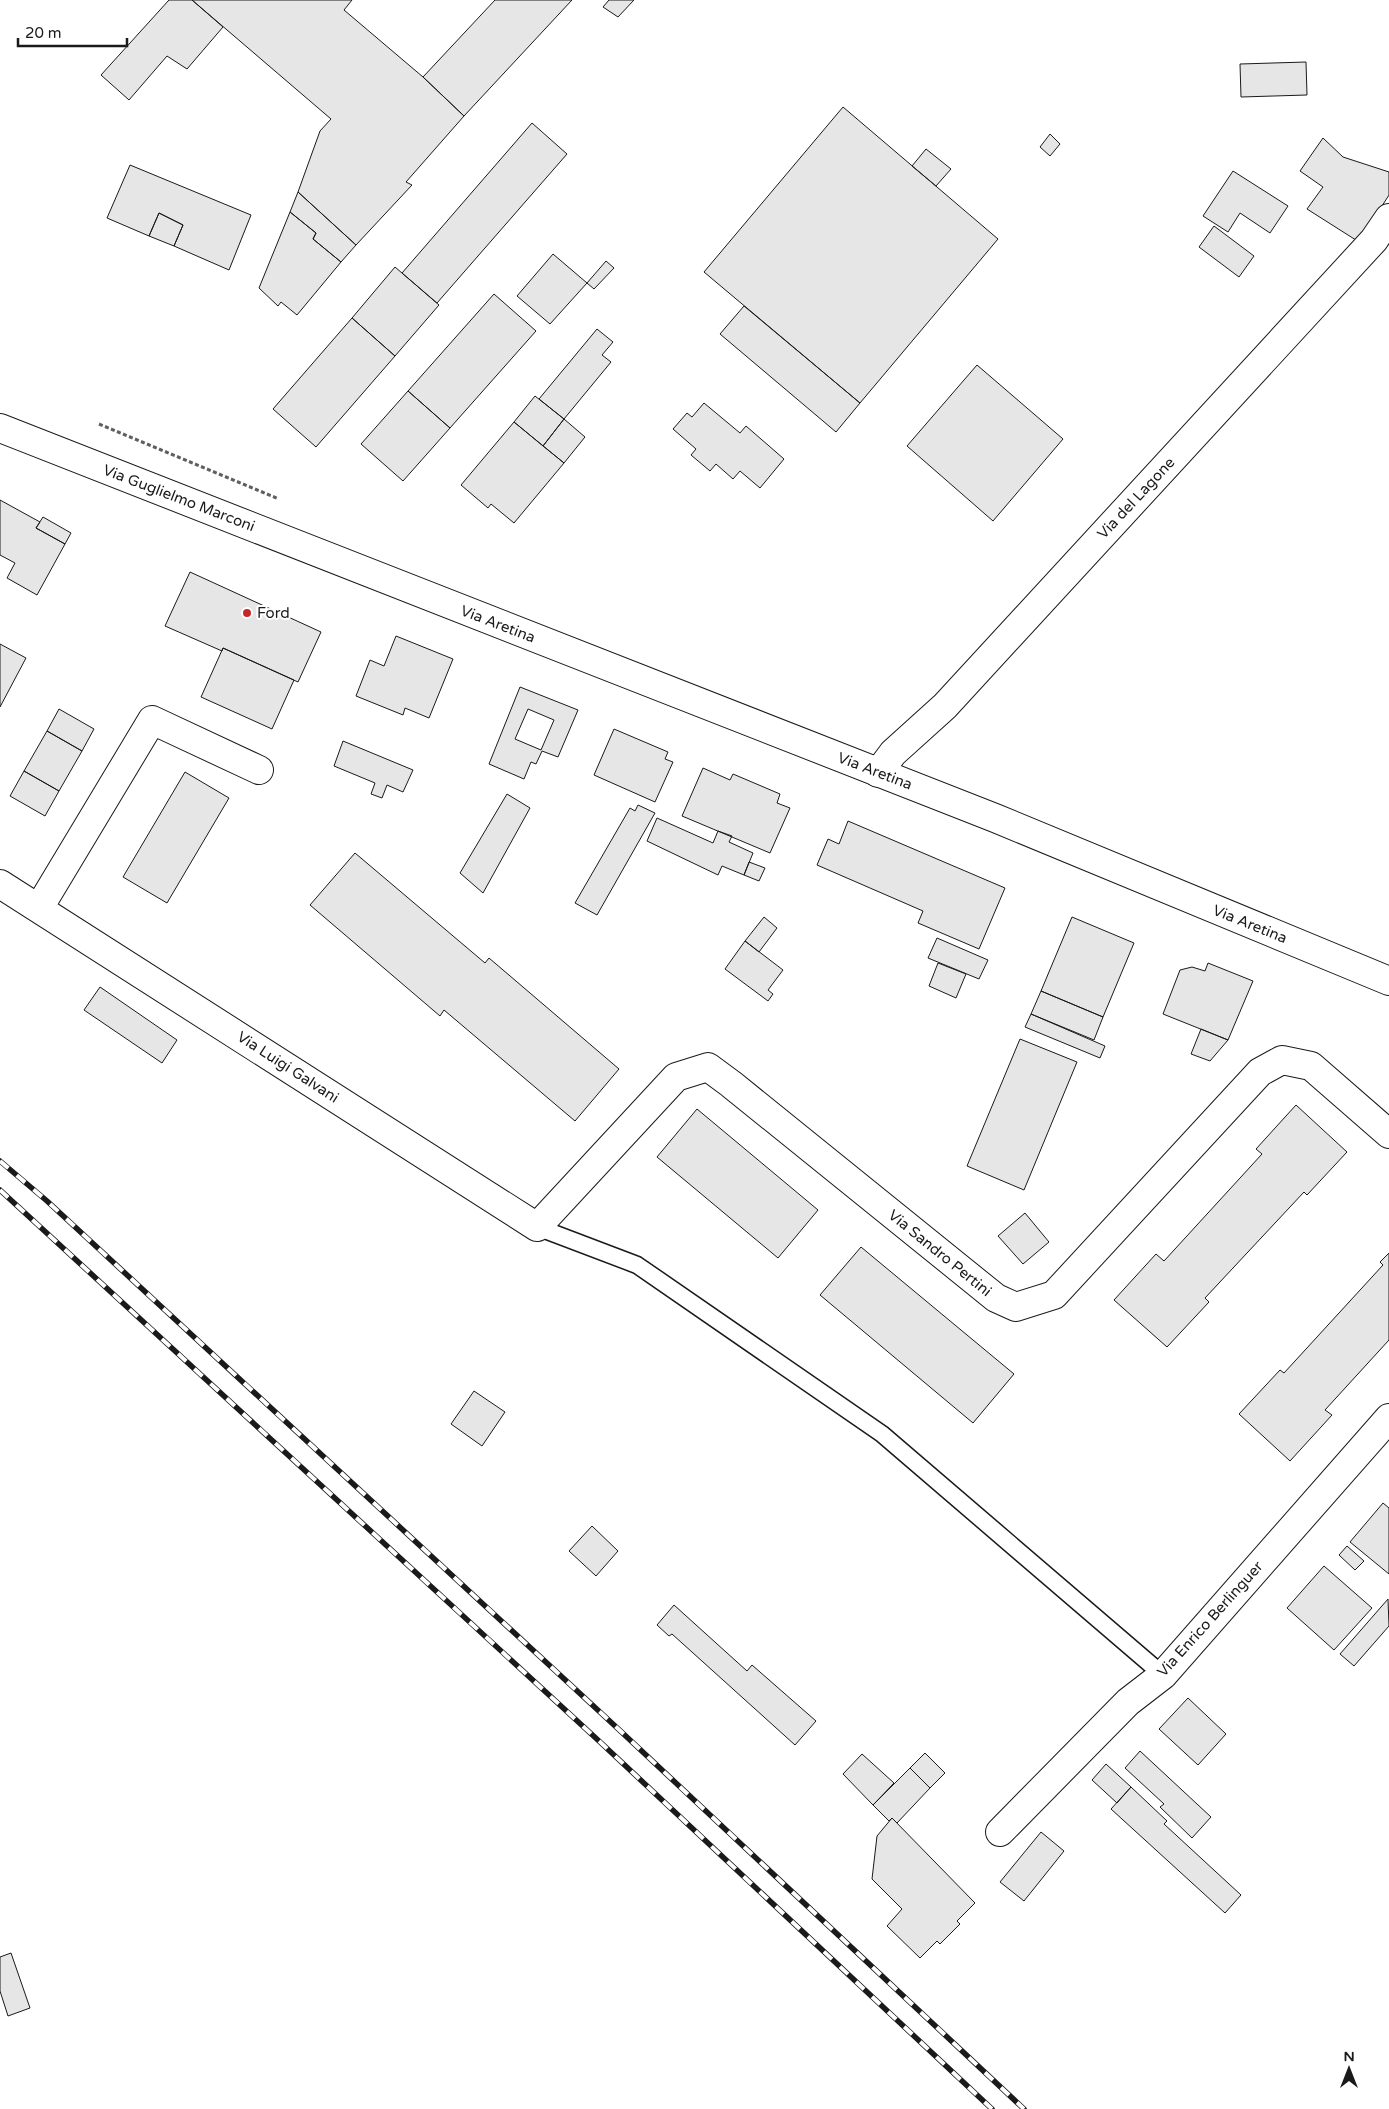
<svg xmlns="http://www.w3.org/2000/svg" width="1389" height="2109" viewBox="0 0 1389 2109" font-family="'Varela Round',sans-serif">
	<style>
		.building { fill: #e6e6e6; stroke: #1a1a1a; fill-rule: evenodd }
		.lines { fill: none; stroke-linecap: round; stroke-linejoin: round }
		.service-casing { stroke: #1a1a1a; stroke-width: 19 }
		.minor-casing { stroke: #1a1a1a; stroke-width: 30 }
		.tertiary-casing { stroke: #1a1a1a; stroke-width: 30 }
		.path { stroke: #5f5f5f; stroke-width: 3; stroke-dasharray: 4 2.5; stroke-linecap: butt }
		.service { stroke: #fff; stroke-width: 16 }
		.minor { stroke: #fff; stroke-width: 28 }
		.tertiary { stroke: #fff; stroke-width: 28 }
		.rail-casing { stroke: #1a1a1a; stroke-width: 5.5 }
		.rail { stroke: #fff; stroke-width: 4; stroke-dasharray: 11; stroke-linecap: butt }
		.poi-dot { fill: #c62828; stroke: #fff; stroke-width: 2 }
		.labels { text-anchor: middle; stroke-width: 4; stroke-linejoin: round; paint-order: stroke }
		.street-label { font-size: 15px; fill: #1a1a1a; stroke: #fff }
		.poi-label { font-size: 15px; fill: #1a1a1a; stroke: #fff; text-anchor: start }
	</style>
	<rect width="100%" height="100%" fill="#fff"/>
	<!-- building -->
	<path class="building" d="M 169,0 L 192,0 L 223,27 L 187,69 L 167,56 L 129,100 L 101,75 Z
		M 192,0 L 352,0 L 344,10 L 423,77 L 464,116 L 406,182 L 412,185 L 356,245 L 298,192 L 320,131 L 331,119 Z
		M 495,0 L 572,0 L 464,116 L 423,77 Z
		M 609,0 L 634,0 L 618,17 L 603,7 Z
		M 1306,62 L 1307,95 L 1241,97 L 1240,64 Z
		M 843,107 L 998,239 L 860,403 L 704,272 Z
		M 532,123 L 567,154 L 437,303 L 402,273 Z
		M 1050,134 L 1060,144 L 1050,156 L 1040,147 Z
		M 1323,138 L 1343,157 L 1389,172 L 1389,195 L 1359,242 L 1307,209 L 1323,187 L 1300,171 Z
		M 926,149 L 951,169 L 936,186 L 912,166 Z
		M 130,165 L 251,215 L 229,270 L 174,246 L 183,225 L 159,213 L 149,236 L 107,218 Z
		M 1233,171 L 1288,206 L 1270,233 L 1240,213 L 1228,232 L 1203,216 Z
		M 298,192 L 356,245 L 341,262 L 313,239 L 316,233 L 290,212 Z
		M 290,212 L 316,233 L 313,239 L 341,262 L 297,315 L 281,302 L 278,306 L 259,288 Z
		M 159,213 L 183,225 L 174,246 L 149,236 Z
		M 1214,226 L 1254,256 L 1239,277 L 1199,247 Z
		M 553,254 L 587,283 L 550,324 L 517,296 Z
		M 606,261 L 614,268 L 594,289 L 587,283 Z
		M 395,267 L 439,305 L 395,356 L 352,318 Z
		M 494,294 L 536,331 L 450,428 L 408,391 Z
		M 744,306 L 860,403 L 836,432 L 720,334 Z
		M 352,318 L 395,356 L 316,447 L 273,409 Z
		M 597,329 L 613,342 L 602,355 L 611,362 L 564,419 L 539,399 Z
		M 977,365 L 1063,439 L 993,521 L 907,446 Z
		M 408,391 L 450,428 L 403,481 L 361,444 Z
		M 535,396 L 564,419 L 543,446 L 514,422 Z
		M 704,403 L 740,433 L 746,426 L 784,459 L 760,488 L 740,471 L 733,479 L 716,464 L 710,471 L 691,455 L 696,449 L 673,429 L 687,413 L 692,417 Z
		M 564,419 L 585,437 L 564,463 L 543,446 Z
		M 514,422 L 564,463 L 514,523 L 491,504 L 488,508 L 461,485 Z
		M 0,500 L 40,522 L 36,528 L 65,544 L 37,595 L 7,578 L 15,563 L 0,555 Z
		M 43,517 L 71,533 L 65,544 L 36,528 Z
		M 190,572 L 321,632 L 298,682 L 223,648 L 222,651 L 165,626 Z
		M 396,636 L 453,659 L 429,718 L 405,708 L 403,715 L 356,696 L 370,660 L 384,666 Z
		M 0,644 L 26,658 L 0,707 Z
		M 223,648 L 294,680 L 272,729 L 201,697 Z
		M 520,687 L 578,710 L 558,757 L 542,751 L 536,764 L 531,762 L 524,779 L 489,764 ZM 528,709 L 554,720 L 541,750 L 515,739 Z
		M 59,709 L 94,729 L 82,751 L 47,731 Z
		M 614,729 L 668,752 L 665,759 L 673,762 L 655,802 L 594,775 Z
		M 47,731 L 82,751 L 59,791 L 24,771 Z
		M 343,741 L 413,770 L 403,792 L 387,785 L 382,798 L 371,794 L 375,783 L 334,766 Z
		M 703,768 L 730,780 L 733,774 L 780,794 L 777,803 L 790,808 L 770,853 L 682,816 Z
		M 24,771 L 59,791 L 45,816 L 10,796 Z
		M 185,772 L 229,798 L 167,903 L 123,877 Z
		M 507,794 L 530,808 L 483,893 L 460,873 Z
		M 638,805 L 655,813 L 597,915 L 575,903 L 630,808 L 635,811 Z
		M 657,818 L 713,843 L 718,831 L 732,836 L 729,842 L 753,853 L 744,875 L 722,866 L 718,875 L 647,841 Z
		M 848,821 L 1005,888 L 979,949 L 918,923 L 923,911 L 817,865 L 828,839 L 839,844 Z
		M 355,853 L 485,963 L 489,958 L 619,1069 L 575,1121 L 444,1010 L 440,1016 L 310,905 Z
		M 749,862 L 765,868 L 759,881 L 744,875 Z
		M 764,917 L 777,928 L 759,952 L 745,941 Z
		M 1072,917 L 1134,943 L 1103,1017 L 1041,991 Z
		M 937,938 L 988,960 L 979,979 L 928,958 Z
		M 745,941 L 783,970 L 768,990 L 773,994 L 768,1001 L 725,969 Z
		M 938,963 L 966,974 L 956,998 L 929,986 Z
		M 1208,963 L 1253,981 L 1228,1040 L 1163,1014 L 1180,970 L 1192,967 L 1205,971 Z
		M 100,987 L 177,1040 L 162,1063 L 84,1010 Z
		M 1041,991 L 1103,1017 L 1094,1040 L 1031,1014 Z
		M 1031,1014 L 1105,1046 L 1100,1058 L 1025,1027 Z
		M 1201,1029 L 1228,1040 L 1210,1061 L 1191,1054 Z
		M 1020,1039 L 1077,1062 L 1024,1190 L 967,1166 Z
		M 1296,1105 L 1347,1152 L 1307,1195 L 1304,1192 L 1205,1298 L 1209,1302 L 1167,1347 L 1114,1300 L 1156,1254 L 1164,1261 L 1262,1154 L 1256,1149 Z
		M 697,1109 L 818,1210 L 778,1258 L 657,1157 Z
		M 1025,1213 L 1049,1242 L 1023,1264 L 998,1236 Z
		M 861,1247 L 1014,1374 L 973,1423 L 820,1295 Z
		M 1389,1253 L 1389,1340 L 1325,1410 L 1332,1415 L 1290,1461 L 1239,1414 L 1280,1370 L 1284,1373 L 1383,1265 L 1380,1262 Z
		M 474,1391 L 505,1412 L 482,1446 L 451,1424 Z
		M 1383,1503 L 1389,1508 L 1389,1574 L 1350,1542 Z
		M 592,1526 L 618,1551 L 596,1576 L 569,1551 Z
		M 1347,1546 L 1364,1561 L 1355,1570 L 1339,1555 Z
		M 1324,1566 L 1372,1608 L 1334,1650 L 1287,1608 Z
		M 1388,1599 L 1389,1626 L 1354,1666 L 1340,1654 Z
		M 674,1605 L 747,1671 L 752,1665 L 816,1721 L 795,1745 L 672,1634 L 669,1636 L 657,1625 Z
		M 1188,1698 L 1226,1734 L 1198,1765 L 1159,1729 Z
		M 1140,1751 L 1211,1817 L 1192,1838 L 1160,1807 L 1164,1804 L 1125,1768 Z
		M 925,1753 L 945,1773 L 930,1788 L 910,1768 Z
		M 862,1754 L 894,1783 L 873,1805 L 843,1774 Z
		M 1106,1764 L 1131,1787 L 1117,1803 L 1092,1780 Z
		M 910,1768 L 930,1788 L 897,1823 L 892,1818 L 889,1821 L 873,1805 Z
		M 1131,1787 L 1167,1821 L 1164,1824 L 1241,1895 L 1225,1913 L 1111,1809 Z
		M 892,1818 L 975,1903 L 957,1921 L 960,1924 L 940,1944 L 937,1941 L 920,1958 L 887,1926 L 902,1909 L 872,1879 L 877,1836 Z
		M 1041,1832 L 1064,1851 L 1024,1901 L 1000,1882 Z
		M 11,1953 L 30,2008 L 8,2016 L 0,1991 L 0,1957 Z"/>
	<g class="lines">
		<!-- service casing -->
		<g class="service-casing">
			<path id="service" d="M 537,1227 L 637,1265 L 882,1434 L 1163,1675"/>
		</g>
		<!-- minor casing -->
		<g class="minor-casing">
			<path id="minor" d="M 878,773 L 893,753 L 945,706 L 1374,240 L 1389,218
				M 0,884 L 537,1227 L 676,1077 L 708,1067 L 731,1084 L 996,1298 L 1016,1307 L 1054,1295 L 1260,1072 L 1282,1060 L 1311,1066 L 1389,1134
				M 39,908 L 152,720 L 259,770
				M 1000,1832 L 1128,1702 L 1163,1675 L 1389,1418"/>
		</g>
		<!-- tertiary casing -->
		<g class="tertiary-casing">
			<path id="tertiary" d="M 0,428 L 995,818 L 1389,981"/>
		</g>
		<!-- path -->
		<path class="path" d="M 99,424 L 279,499"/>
		<!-- service -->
		<use href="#service" class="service"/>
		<!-- minor -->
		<use href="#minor" class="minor"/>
		<!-- tertiary -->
		<use href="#tertiary" class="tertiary"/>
		<!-- rail casing -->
		<g class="rail-casing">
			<path id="rail" d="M 0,1161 L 47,1201 L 614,1725 L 1024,2109
				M 0,1190 L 599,1741 L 992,2109"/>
		</g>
		<!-- rail -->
		<use href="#rail" class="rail"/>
	</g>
	<!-- markers -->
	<circle class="poi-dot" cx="247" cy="613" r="5"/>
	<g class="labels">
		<!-- street labels -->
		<g class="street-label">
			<text transform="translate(179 498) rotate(21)" y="5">Via Guglielmo Marconi</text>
			<text transform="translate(1136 498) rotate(-47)" y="5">Via del Lagone</text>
			<text transform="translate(498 624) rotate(21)" y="5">Via Aretina</text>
			<text transform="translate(875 771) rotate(21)" y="5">Via Aretina</text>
			<text transform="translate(1250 924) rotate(22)" y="5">Via Aretina</text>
			<text transform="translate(288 1067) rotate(33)" y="5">Via Luigi Galvani</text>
			<text transform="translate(940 1253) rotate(39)" y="5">Via Sandro Pertini</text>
			<text transform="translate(1210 1619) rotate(-48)" y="5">Via Enrico Berlinguer</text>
		</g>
		<!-- poi labels -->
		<g class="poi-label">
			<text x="257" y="618">Ford</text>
		</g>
	</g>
	<!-- north arrow -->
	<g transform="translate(1349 2069)" stroke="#ffffff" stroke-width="4" paint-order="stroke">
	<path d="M0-4L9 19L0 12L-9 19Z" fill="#1a1a1a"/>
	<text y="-8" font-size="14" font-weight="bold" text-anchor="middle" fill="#1a1a1a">N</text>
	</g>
	<!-- scale -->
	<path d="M18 38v8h109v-8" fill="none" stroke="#1a1a1a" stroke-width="2.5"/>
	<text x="25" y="38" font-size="15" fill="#1a1a1a" stroke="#ffffff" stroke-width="4" paint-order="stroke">20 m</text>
</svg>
